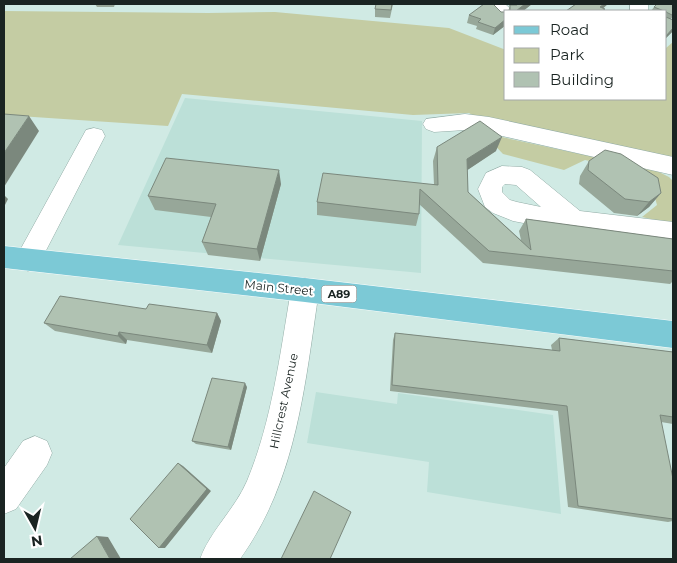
<svg xmlns="http://www.w3.org/2000/svg" width="677" height="563" viewBox="0 0 677 563" font-family="Montserrat,sans-serif">
	<style>
		.built { fill: #bce0d8 }
		.green { fill: #c4cca3 }
		.lines { fill: none; stroke-linecap: round; stroke-linejoin: round }
		.minor-casing { stroke: #92aca6; stroke-width: 1 }
		.major-casing { stroke: #fff; stroke-width: 1 }
		.minor { fill: #fff; fill-rule: evenodd }
		.major { fill: #7cc9d6; fill-rule: evenodd }
		.wall { fill: #97a799 }
		.shaded-wall { fill: #7b887d }
		.building { fill: #b0c2b2; stroke: #7b887d }
		.labels { text-anchor: middle; stroke-width: 4; stroke-linejoin: round; paint-order: stroke }
		.shield { fill: #fff; stroke: #5f6664; stroke-width: 1 }
		.shield-label { font-size: 11px; font-weight: bold; fill: #1a2422 }
		.street-label { font-size: 12px; fill: #1a2422; stroke: #fff }
	</style>
	<rect width="100%" height="100%" fill="#d0eae4"/>
	<!-- built -->
	<path class="built" d="M 185,98 L 422,121 L 421,273 L 118,245 Z
		M 316,392 L 397,404 L 398,393 L 553,415 L 561,514 L 427,492 L 429,462 L 307,443 Z"/>
	<!-- green -->
	<path class="green" d="M 4,11 L 208,13 L 275,12 L 449,28 L 506,50 L 506,99 L 666,99 L 666,48 L 673,42 L 673,156 L 665,156 L 474,116 L 469,113 L 413,115 L 182,94 L 168,126 L 4,115 Z
		M 483,133 L 655,170 L 669,177 L 673,181 L 673,224 L 642,217 L 657,205 L 652,187 L 625,169 L 585,160 L 564,170 L 503,154 Z"/>
	<g class="lines">
		<!-- minor casing -->
		<g class="minor-casing">
			<path id="minor" d="M 486,4 L 505,4 L 513,11 L 506,11 L 506,19 L 500,18 Z
				M 630,4 L 648,4 L 648,11 L 630,11 Z
				M 465,114 L 489,117 L 673,157 L 673,175 L 489,133 L 465,130 L 434,132 L 426,129 L 423,124 L 426,119 Z
				M 94,128 L 102,130 L 105,136 L 37,268 L 28,271 L 19,268 L 15,260 L 19,252 L 86,130 Z
				M 502,166 L 522,167 L 530,170 L 580,211 L 673,222 L 673,242 L 539,226 L 513,221 L 493,213 L 485,207 L 478,189 L 486,173 ZM 505,184 L 516,185 L 541,207 L 517,202 L 510,200 L 502,192 L 502,187 Z
				M 305,278 L 315,281 L 319,290 C 305,384 297,480 240,559 L 200,559 C 210,531 235,509 247,481 C 272,421 280,354 291,290 L 295,281 Z
				M 35,436 L 47,441 L 52,453 L 47,465 L 16,509 L 4,514 L 4,468 L 23,441 Z"/>
		</g>
		<!-- major casing -->
		<g class="major-casing">
			<path id="major" d="M 4,246 L 305,278 L 673,321 L 673,348 L 305,302 L 4,268 Z"/>
		</g>
		<!-- minor -->
		<use href="#minor" class="minor"/>
		<!-- major -->
		<use href="#major" class="major"/>
	</g>
	<!-- wall -->
	<path class="wall" d="M 95,4 L 115,4 L 114,7 L 97,7 Z
		M 393,4 L 390,18 L 375,17 L 375,9 Z
		M 508,4 L 532,4 L 523,11 L 508,11 L 510,6 Z
		M 673,4 L 673,16 L 671,19 L 673,20 L 673,31 L 666,38 L 666,11 L 651,11 L 654,7 Z
		M 501,12 L 506,12 L 506,25 L 493,35 L 476,29 L 477,26 L 467,23 L 469,15 Z
		M 437,147 L 496,151 L 467,170 L 468,192 L 521,240 L 519,231 L 526,219 L 673,239 L 673,281 L 670,284 L 483,263 L 419,204 L 419,214 L 416,226 L 317,215 L 317,202 L 434,185 L 433,161 Z
		M 589,161 L 661,193 L 649,207 L 637,216 L 614,213 L 579,184 L 580,176 Z
		M 281,184 L 260,261 L 208,255 L 202,242 L 211,217 L 155,210 L 148,196 Z
		M 217,313 L 221,321 L 212,353 L 127,340 L 126,344 L 55,331 L 44,323 Z
		M 395,333 L 552,350 L 551,345 L 559,338 L 673,352 L 673,424 L 661,422 L 673,521 L 668,522 L 568,507 L 558,411 L 390,391 L 393,340 Z
		M 247,387 L 231,450 L 196,444 L 192,441 Z"/>
	<!-- shaded-wall -->
	<path class="shaded-wall" d="M 525,4 L 532,4 L 523,11 L 516,11 Z
		M 604,4 L 608,4 L 600,11 L 600,7 Z
		M 506,19 L 506,25 L 493,35 L 495,28 Z
		M 673,28 L 673,31 L 666,38 L 666,36 Z
		M 29,116 L 39,131 L 4,187 L 4,153 Z
		M 502,137 L 496,151 L 463,173 L 467,159 Z
		M 279,170 L 281,184 L 260,261 L 257,249 Z
		M 661,193 L 649,207 L 637,216 L 649,202 Z
		M 4,195 L 8,199 L 4,207 Z
		M 217,313 L 221,321 L 212,353 L 207,345 Z
		M 119,332 L 127,340 L 126,344 L 118,336 Z
		M 245,383 L 247,387 L 231,450 L 228,447 Z
		M 178,463 L 183,466 L 211,491 L 165,548 L 159,548 Z
		M 97,536 L 108,537 L 121,559 L 110,559 Z"/>
	<!-- building -->
	<path class="building" d="M 376,4 L 392,4 L 391,10 L 375,9 Z
		M 484,4 L 493,4 L 501,12 L 506,12 L 506,19 L 495,28 L 478,22 L 481,19 L 469,15 Z
		M 517,4 L 525,4 L 516,11 L 510,11 L 510,5 L 517,5 Z
		M 576,4 L 604,4 L 600,7 L 605,9 L 602,11 L 566,11 Z
		M 657,4 L 673,4 L 673,14 L 672,15 L 666,12 L 666,11 L 664,11 L 654,7 Z
		M 666,17 L 673,20 L 673,28 L 666,36 Z
		M 4,114 L 29,116 L 4,153 Z
		M 480,121 L 502,137 L 467,159 L 468,192 L 531,250 L 526,219 L 673,239 L 673,271 L 489,251 L 420,189 L 419,214 L 317,202 L 323,173 L 438,185 L 437,147 Z
		M 605,150 L 621,154 L 658,178 L 661,193 L 649,202 L 625,199 L 588,170 L 589,161 Z
		M 166,158 L 279,170 L 257,249 L 202,242 L 216,204 L 148,196 Z
		M 60,296 L 146,309 L 149,304 L 217,313 L 207,345 L 119,332 L 118,336 L 44,323 Z
		M 395,333 L 560,351 L 559,338 L 673,352 L 673,417 L 660,415 L 673,479 L 673,519 L 578,506 L 567,406 L 392,385 Z
		M 212,378 L 245,383 L 228,447 L 192,441 Z
		M 178,463 L 207,489 L 159,548 L 130,519 Z
		M 314,491 L 351,512 L 330,559 L 281,559 Z
		M 97,536 L 110,559 L 70,559 Z"/>
	<g class="labels">
		<!-- shield labels -->
		<rect class="shield" x="321.5" y="285.5" width="35" height="17" rx="4"/>
		<g class="shield-label">
			<text x="339" y="298">A89</text>
		</g>
		<!-- street labels -->
		<g class="street-label">
			<text transform="translate(279 288) rotate(6)" y="4">Main Street</text>
			<text transform="translate(284 401) rotate(-78)" y="4">Hillcrest Avenue</text>
		</g>
	</g>
	<!-- border -->
	<rect width="677" height="563" fill="none" stroke="#1a2422" stroke-width="10"/>
	<!-- legend -->
	<rect x="504" y="10" width="162" height="90" fill="#ffffff" stroke="#a3a7a7"/>
	<rect x="514" y="26" width="25" height="8" fill="#7cc9d6" stroke="#a3a7a7"/>
	<text x="550" y="35" font-size="15" fill="#1a2422">Road</text>
	<rect x="514" y="48" width="25" height="15" fill="#c4cca3" stroke="#a3a7a7"/>
	<text x="550" y="60" font-size="15" fill="#1a2422">Park</text>
	<rect x="514" y="72" width="25" height="15" fill="#b0c2b2" stroke="#a3a7a7"/>
	<text x="550" y="85" font-size="15" fill="#1a2422">Building</text>
	<!-- north arrow -->
	<g transform="translate(35 528) rotate(172)" stroke="#ffffff" stroke-width="4" paint-order="stroke">
	<path d="M0-4L9 19L0 12L-9 19Z" fill="#1a2422"/>
	<text y="-8" font-size="14" font-weight="bold" text-anchor="middle" fill="#1a2422">N</text>
	</g>
</svg>
